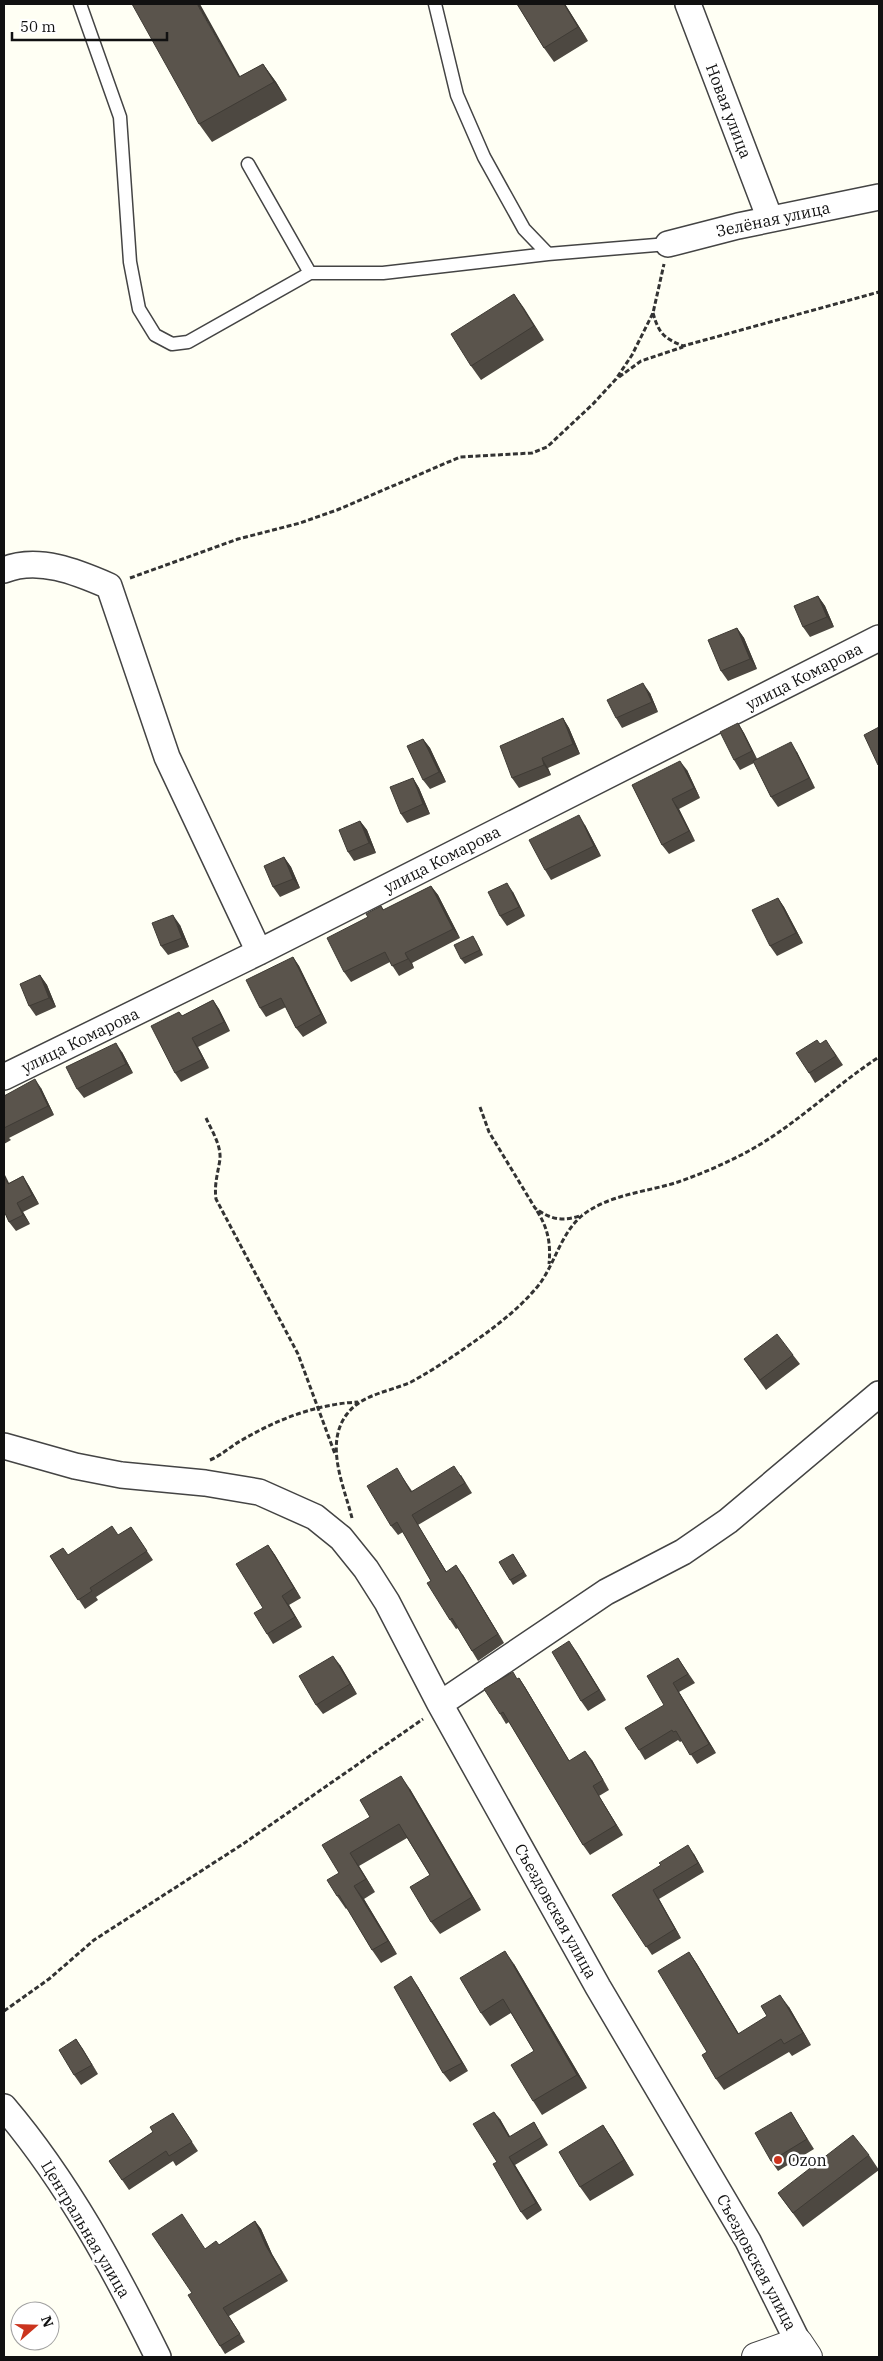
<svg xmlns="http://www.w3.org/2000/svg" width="883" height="2361" viewBox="0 0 883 2361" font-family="'IBM Plex Serif',serif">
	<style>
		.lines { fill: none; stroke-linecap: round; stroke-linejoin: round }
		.service-casing { stroke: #444; stroke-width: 15 }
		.minor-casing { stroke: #444; stroke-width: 28 }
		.tertiary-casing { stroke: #444; stroke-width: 30 }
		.path { stroke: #333; stroke-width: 3; stroke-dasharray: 5 2.5; stroke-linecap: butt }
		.service { stroke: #fff; stroke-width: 12 }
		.minor { stroke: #fff; stroke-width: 25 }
		.tertiary { stroke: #fff; stroke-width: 28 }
		.wall { fill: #4d4841 }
		.shaded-wall { fill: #3f3b35 }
		.building { fill: #5a544c; stroke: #3f3b35 }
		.poi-dot { fill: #cb341e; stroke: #fff; stroke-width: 2 }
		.labels { text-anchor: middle; stroke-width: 5; stroke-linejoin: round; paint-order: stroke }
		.street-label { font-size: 16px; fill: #111; stroke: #fff }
		.poi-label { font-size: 16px; fill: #111; stroke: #fff; text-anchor: start }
	</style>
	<rect width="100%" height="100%" fill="#fffff4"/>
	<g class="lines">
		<!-- service casing -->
		<g class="service-casing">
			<path id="service" d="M 80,4 L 120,117 L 130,262 L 139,309 L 155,335 L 172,344 L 188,342 L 310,273 L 383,273 L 548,254
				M 435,4 L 457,95 L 484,157 L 524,229 L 548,254 L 668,244
				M 248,164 L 310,273"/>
		</g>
		<!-- minor casing -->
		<g class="minor-casing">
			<path id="minor" d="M 688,4 L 770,219
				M 668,244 L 738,226 L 879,197
				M 4,570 C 38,556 77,572 109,586 L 167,757 L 259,952
				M 4,1077 L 259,952 L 879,638
				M 4,1446 L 75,1466 L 121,1475 L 205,1483 L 259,1492 L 315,1517 L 341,1538 L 366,1569 L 387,1602 L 440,1704 L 598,1987 L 748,2241 L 798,2342
				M 440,1704 L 606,1592 L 683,1552 L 728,1521 L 879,1394
				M 4,2107 C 67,2181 115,2270 158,2357"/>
		</g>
		<!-- tertiary casing -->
		<g class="tertiary-casing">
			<path id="tertiary" d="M 756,2357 L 798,2342 L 808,2357"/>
		</g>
		<!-- path -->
		<path class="path" d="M 653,313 C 659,334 664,338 683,346 L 879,292
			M 619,377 L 641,361 L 683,347
			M 130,578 L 238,539 L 300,523 L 337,510 L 460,457 L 532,453 L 547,447 L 593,404 L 616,379 L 632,355 L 653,313 L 664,264
			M 480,1107 L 489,1132 L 535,1208 C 551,1220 564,1222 582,1215
			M 206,1118 C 212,1131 221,1145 220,1159 C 218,1173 214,1184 216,1199 L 298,1354 L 335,1454
			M 537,1211 C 548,1228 551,1244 549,1264
			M 210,1460 C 222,1455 231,1446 242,1440 C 278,1419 317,1404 358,1402
			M 352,1518 C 344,1486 324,1444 347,1414 C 362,1394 389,1392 411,1382 C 437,1368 461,1351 485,1334 C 505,1319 526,1302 541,1282 C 556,1260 562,1231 584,1214 C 611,1194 647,1192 678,1182 C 701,1174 724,1164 745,1153 C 794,1127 833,1087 879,1057
			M 4,2011 L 49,1979 L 94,1940 L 243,1844 L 423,1719"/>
		<!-- service -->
		<use href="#service" class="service"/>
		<!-- minor -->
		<use href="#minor" class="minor"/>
		<!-- tertiary -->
		<use href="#tertiary" class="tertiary"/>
	</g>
	<!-- wall -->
	<path class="wall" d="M 517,4 L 565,4 L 588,41 L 554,62 L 544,48 Z
		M 263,64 L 276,82 L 287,100 L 212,142 L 199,124 L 241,76 Z
		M 514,294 L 544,340 L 481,380 L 471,366 Z
		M 818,596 L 825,606 L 834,627 L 810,637 L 803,627 Z
		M 737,628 L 744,638 L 757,669 L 728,681 L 721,671 Z
		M 650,693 L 658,712 L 622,728 L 616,718 Z
		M 563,718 L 569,728 L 580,754 L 548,768 L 551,775 L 519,788 L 512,778 Z
		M 738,723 L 744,733 L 757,759 L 797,752 L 815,788 L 778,807 L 771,797 L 754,763 L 740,770 L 734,760 Z
		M 423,739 L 430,748 L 446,782 L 430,789 L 423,780 Z
		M 687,770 L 700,798 L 679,809 L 695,841 L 669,854 L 662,845 L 632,785 Z
		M 413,778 L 419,788 L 430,814 L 407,823 L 401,814 Z
		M 360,821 L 367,830 L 376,853 L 354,861 L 348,852 Z
		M 585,825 L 601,856 L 551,880 L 545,870 Z
		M 284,857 L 291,867 L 300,888 L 280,897 L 273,887 Z
		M 431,886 L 438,895 L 460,938 L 412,963 L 414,968 L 399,976 L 390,962 L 351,982 L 344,972 L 368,917 L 381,906 L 384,910 Z
		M 513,892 L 525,916 L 507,926 L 500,916 Z
		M 778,898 L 784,907 L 803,943 L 777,956 L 770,946 Z
		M 180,925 L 189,947 L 168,955 L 161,946 Z
		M 476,941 L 483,955 L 465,964 L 461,959 Z
		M 293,957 L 299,966 L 327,1023 L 303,1037 L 296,1028 L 286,1007 L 266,1017 L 260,1008 Z
		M 40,975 L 47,985 L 56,1007 L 36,1016 L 29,1006 Z
		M 213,1000 L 219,1009 L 230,1031 L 198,1047 L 209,1068 L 181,1082 L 175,1073 L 179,1012 L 182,1016 Z
		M 820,1044 L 833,1050 L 843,1065 L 815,1083 L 809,1073 Z
		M 122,1052 L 133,1073 L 84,1098 L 77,1089 Z
		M 41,1088 L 54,1115 L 9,1138 L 11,1140 L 4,1144 L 4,1096 Z
		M 23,1176 L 29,1186 L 39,1204 L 23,1212 L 30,1224 L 16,1231 L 9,1222 L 9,1183 Z
		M 793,1355 L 800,1364 L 766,1390 L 744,1359 Z
		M 461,1475 L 472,1493 L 418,1525 L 446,1571 L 463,1575 L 504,1643 L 478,1661 L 458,1628 L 456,1629 L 450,1620 L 431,1581 L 403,1532 L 398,1535 L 391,1526 L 403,1478 L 412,1491 Z
		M 131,1527 L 153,1560 L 96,1597 L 98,1600 L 85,1609 L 50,1556 L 68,1555 L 119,1535 Z
		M 268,1545 L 275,1555 L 301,1598 L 289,1605 L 302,1627 L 273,1644 L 267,1634 L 263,1608 Z
		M 513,1554 L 527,1576 L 513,1585 L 510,1580 Z
		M 576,1651 L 606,1700 L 588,1711 L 581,1701 Z
		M 678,1658 L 695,1683 L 679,1692 L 716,1753 L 697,1764 L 682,1741 L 680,1742 L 678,1740 L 645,1760 L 639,1750 L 664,1705 Z
		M 340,1665 L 357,1694 L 323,1714 L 316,1705 Z
		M 519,1678 L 525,1687 L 569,1761 L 592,1760 L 609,1790 L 599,1796 L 623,1835 L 590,1855 L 583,1845 L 509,1722 L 506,1724 L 500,1714 L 517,1679 Z
		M 410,1789 L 481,1910 L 440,1934 L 431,1922 L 430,1875 L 407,1838 L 359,1866 L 375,1892 L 364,1899 L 397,1954 L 381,1963 L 372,1950 L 347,1908 L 346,1909 L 337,1896 L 339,1873 L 370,1817 Z
		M 694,1854 L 704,1872 L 659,1899 L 681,1938 L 652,1955 L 612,1895 Z
		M 689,1952 L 697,1964 L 739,2034 L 789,2007 L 811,2045 L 792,2056 L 789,2052 L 724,2090 L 716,2079 L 707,2052 Z
		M 514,1964 L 587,2088 L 542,2115 L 533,2101 L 534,2051 L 511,2013 L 490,2026 L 481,2013 Z
		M 417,1985 L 468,2071 L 450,2082 L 443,2073 Z
		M 76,2039 L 98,2074 L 81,2085 L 74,2075 Z
		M 791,2112 L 797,2122 L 814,2149 L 778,2171 L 771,2161 Z
		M 173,2113 L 198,2151 L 176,2166 L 173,2161 L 129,2190 L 109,2161 L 153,2132 Z
		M 500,2119 L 510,2137 L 534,2122 L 548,2145 L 515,2165 L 542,2210 L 527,2220 L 521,2212 L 497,2162 Z
		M 603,2125 L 613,2140 L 634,2175 L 590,2201 L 580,2187 Z
		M 869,2155 L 879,2170 L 803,2227 L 778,2193 Z
		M 255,2221 L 261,2229 L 272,2254 L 288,2281 L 229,2316 L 245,2342 L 225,2354 L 220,2346 L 192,2293 L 206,2248 L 219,2245 Z"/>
	<!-- shaded-wall -->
	<path class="shaded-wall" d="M 197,4 L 200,4 L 251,96 L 239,77 Z
		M 564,4 L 565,4 L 588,41 L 578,27 Z
		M 263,64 L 276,82 L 287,100 L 274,82 Z
		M 514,294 L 524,308 L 544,340 L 534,326 Z
		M 818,596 L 825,606 L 834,627 L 827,617 Z
		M 737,628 L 744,638 L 757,669 L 750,659 Z
		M 643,683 L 650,693 L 658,712 L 652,702 Z
		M 563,718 L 569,728 L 580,754 L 573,744 Z
		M 738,723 L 744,733 L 758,761 L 752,751 Z
		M 423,739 L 430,748 L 446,782 L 439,772 Z
		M 791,742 L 797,752 L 815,788 L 809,778 Z
		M 542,758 L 548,768 L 551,775 L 544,765 Z
		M 680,761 L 687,770 L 700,798 L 694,788 Z
		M 413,778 L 419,788 L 430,814 L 423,804 Z
		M 672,799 L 679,809 L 695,841 L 689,831 Z
		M 579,815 L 585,825 L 601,856 L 594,846 Z
		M 360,821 L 367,830 L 376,853 L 369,843 Z
		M 284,857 L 291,867 L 300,888 L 293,879 Z
		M 507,883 L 513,892 L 525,916 L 519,907 Z
		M 431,886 L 438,895 L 460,938 L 453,929 Z
		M 778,898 L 784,907 L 803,943 L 796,933 Z
		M 173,915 L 180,925 L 189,947 L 182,938 Z
		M 473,936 L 476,941 L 483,955 L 480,950 Z
		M 405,953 L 412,963 L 414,968 L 408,959 Z
		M 293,957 L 299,966 L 327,1023 L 321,1014 Z
		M 40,975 L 47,985 L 56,1007 L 49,998 Z
		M 213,1000 L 219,1009 L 230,1031 L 224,1022 Z
		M 192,1038 L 198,1047 L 209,1068 L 203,1059 Z
		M 116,1043 L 122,1052 L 133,1073 L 126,1064 Z
		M 35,1079 L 41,1088 L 54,1115 L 48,1106 Z
		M 4,1173 L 14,1193 L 8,1184 L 4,1176 Z
		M 23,1176 L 29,1186 L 39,1204 L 32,1195 Z
		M 17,1203 L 23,1212 L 30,1224 L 23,1215 Z
		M 412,1515 L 418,1525 L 452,1581 L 446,1572 Z
		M 268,1545 L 275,1555 L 301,1598 L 294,1588 Z
		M 456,1565 L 463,1575 L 504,1643 L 498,1634 Z
		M 282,1596 L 289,1605 L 302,1627 L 295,1617 Z
		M 569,1641 L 576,1651 L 606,1700 L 599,1690 Z
		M 333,1656 L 340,1665 L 357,1694 L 350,1684 Z
		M 519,1678 L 525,1687 L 575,1770 L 569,1761 Z
		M 673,1683 L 679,1692 L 716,1753 L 709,1744 Z
		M 585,1751 L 592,1760 L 609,1790 L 603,1780 Z
		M 401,1776 L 410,1789 L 481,1910 L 472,1897 Z
		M 593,1786 L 599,1796 L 623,1835 L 616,1825 Z
		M 688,1845 L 694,1854 L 704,1872 L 698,1863 Z
		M 350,1853 L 359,1866 L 375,1892 L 366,1879 Z
		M 354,1886 L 364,1899 L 397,1954 L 388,1941 Z
		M 653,1890 L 659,1899 L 681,1938 L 675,1929 Z
		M 505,1951 L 514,1964 L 587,2088 L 577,2075 Z
		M 689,1952 L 697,1964 L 746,2046 L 738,2034 Z
		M 411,1976 L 417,1985 L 468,2071 L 462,2063 Z
		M 780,1995 L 789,2007 L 811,2045 L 803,2033 Z
		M 76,2039 L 83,2049 L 98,2074 L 92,2065 Z
		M 494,2112 L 500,2119 L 515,2145 L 509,2137 Z
		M 603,2125 L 613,2140 L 634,2175 L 624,2160 Z
		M 509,2157 L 515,2165 L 542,2210 L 536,2203 Z
		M 255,2221 L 261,2229 L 272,2254 L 288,2281 L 266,2246 Z"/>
	<!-- building -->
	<path class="building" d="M 132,4 L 197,4 L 239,77 L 263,64 L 274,82 L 199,124 Z
		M 517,4 L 564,4 L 578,27 L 544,48 Z
		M 514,294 L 534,326 L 471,366 L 451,334 Z
		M 818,596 L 827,617 L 803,627 L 794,606 Z
		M 737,628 L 750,659 L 721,671 L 708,640 Z
		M 643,683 L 652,702 L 616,718 L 607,700 Z
		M 563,718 L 573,744 L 542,758 L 544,765 L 512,778 L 500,746 Z
		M 738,723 L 752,751 L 734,760 L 720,732 Z
		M 879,727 L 879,764 L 878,765 L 864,735 Z
		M 423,739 L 439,772 L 423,780 L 407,746 Z
		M 791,742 L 809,778 L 771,797 L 753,761 Z
		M 680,761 L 694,788 L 672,799 L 689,831 L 662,845 L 632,785 Z
		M 413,778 L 423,804 L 401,814 L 390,787 Z
		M 579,815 L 594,846 L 545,870 L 529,840 Z
		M 360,821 L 369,843 L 348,852 L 339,830 Z
		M 284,857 L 293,879 L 273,887 L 264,866 Z
		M 507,883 L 519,907 L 500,916 L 488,892 Z
		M 431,886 L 453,929 L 405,953 L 408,959 L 392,966 L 385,952 L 344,972 L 327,938 L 368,917 L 366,914 L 381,906 L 383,910 Z
		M 778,898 L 796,933 L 770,946 L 752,910 Z
		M 173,915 L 182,938 L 161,946 L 152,923 Z
		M 473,936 L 480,950 L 461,959 L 454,945 Z
		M 293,957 L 321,1014 L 296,1028 L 281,998 L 260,1008 L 246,980 Z
		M 40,975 L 49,998 L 29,1006 L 20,984 Z
		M 213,1000 L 224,1022 L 192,1038 L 203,1059 L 175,1073 L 151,1026 L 179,1012 L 182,1016 Z
		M 817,1040 L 820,1044 L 826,1040 L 836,1056 L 809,1073 L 796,1053 Z
		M 116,1043 L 126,1064 L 77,1089 L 66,1067 Z
		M 35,1079 L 48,1106 L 4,1128 L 4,1096 Z
		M 4,1176 L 8,1184 L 23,1176 L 32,1195 L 17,1203 L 23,1215 L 9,1222 L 4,1211 Z
		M 777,1334 L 793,1355 L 760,1380 L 744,1359 Z
		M 454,1466 L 465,1483 L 412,1515 L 446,1572 L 456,1565 L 498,1634 L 472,1651 L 452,1618 L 450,1620 L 427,1583 L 431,1581 L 397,1522 L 391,1526 L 367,1486 L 397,1468 L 411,1492 Z
		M 112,1526 L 118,1535 L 131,1527 L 147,1551 L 90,1588 L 92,1591 L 78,1600 L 50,1556 L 63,1548 L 68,1555 Z
		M 268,1545 L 294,1588 L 282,1596 L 295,1617 L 267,1634 L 254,1613 L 263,1608 L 236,1564 Z
		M 513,1554 L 524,1572 L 510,1580 L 499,1562 Z
		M 569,1641 L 599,1690 L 581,1701 L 552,1652 Z
		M 333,1656 L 350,1684 L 316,1705 L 299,1676 Z
		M 678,1658 L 688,1674 L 673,1683 L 709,1744 L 690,1755 L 676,1731 L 673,1732 L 672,1730 L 639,1750 L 625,1728 L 664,1705 L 647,1676 Z
		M 513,1672 L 517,1679 L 519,1678 L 569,1761 L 585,1751 L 603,1780 L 593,1786 L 616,1825 L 583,1845 L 503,1712 L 500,1714 L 484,1689 Z
		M 401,1776 L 472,1897 L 431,1922 L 410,1887 L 430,1875 L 399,1824 L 350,1853 L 366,1879 L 354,1886 L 388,1941 L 372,1950 L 339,1895 L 337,1896 L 327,1880 L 339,1873 L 322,1845 L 370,1817 L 360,1800 Z
		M 688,1845 L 698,1863 L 653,1890 L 675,1929 L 646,1947 L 612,1895 L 661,1865 L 659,1863 Z
		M 505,1951 L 577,2075 L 533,2101 L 511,2065 L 534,2051 L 503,1999 L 481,2013 L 460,1978 Z
		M 689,1952 L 738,2034 L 767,2016 L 761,2006 L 780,1995 L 803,2033 L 784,2044 L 781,2039 L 716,2079 L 702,2055 L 707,2052 L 658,1971 Z
		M 411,1976 L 462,2063 L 443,2073 L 394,1987 Z
		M 76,2039 L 92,2065 L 74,2075 L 59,2050 Z
		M 494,2112 L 509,2137 L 534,2122 L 542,2137 L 509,2157 L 536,2203 L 521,2212 L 493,2164 L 497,2162 L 473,2124 Z
		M 791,2112 L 807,2139 L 771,2161 L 755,2133 Z
		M 173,2113 L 192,2142 L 169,2156 L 166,2151 L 122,2180 L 109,2161 L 153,2132 L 150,2127 Z
		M 603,2125 L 624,2160 L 580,2187 L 559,2152 Z
		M 853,2135 L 869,2155 L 793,2213 L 778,2193 Z
		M 182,2214 L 205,2249 L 216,2241 L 219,2245 L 255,2221 L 266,2246 L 282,2273 L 223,2308 L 240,2334 L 220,2346 L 188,2295 L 192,2293 L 152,2234 Z"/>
	<!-- markers -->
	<circle class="poi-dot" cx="778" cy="2160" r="5"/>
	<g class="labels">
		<!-- street labels -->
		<g class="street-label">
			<text transform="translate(729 111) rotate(69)" y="6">Новая улица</text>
			<text transform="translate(773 219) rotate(-12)" y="6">Зелёная улица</text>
			<text transform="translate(804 676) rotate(-27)" y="6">улица Комарова</text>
			<text transform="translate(442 859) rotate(-27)" y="6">улица Комарова</text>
			<text transform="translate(80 1040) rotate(-26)" y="6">улица Комарова</text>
			<text transform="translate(556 1911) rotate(61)" y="6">Съездовская улица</text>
			<text transform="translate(86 2229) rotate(59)" y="6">Центральная улица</text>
			<text transform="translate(757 2262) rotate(62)" y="6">Съездовская улица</text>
		</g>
		<!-- poi labels -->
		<g class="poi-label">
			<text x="788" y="2166">Ozon</text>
		</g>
	</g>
	<!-- border -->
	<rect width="883" height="2361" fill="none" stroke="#111111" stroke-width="10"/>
	<!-- north arrow -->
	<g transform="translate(35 2326) rotate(70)"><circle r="24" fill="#ffffff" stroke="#a0a0a0"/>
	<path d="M0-4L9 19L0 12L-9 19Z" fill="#cb341e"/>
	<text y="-8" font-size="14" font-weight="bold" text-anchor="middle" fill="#111111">N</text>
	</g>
	<!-- scale -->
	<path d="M12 32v8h155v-8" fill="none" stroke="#111111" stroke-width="2.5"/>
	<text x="20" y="32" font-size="15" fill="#111111" stroke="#ffffff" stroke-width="4" paint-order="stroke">50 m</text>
</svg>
